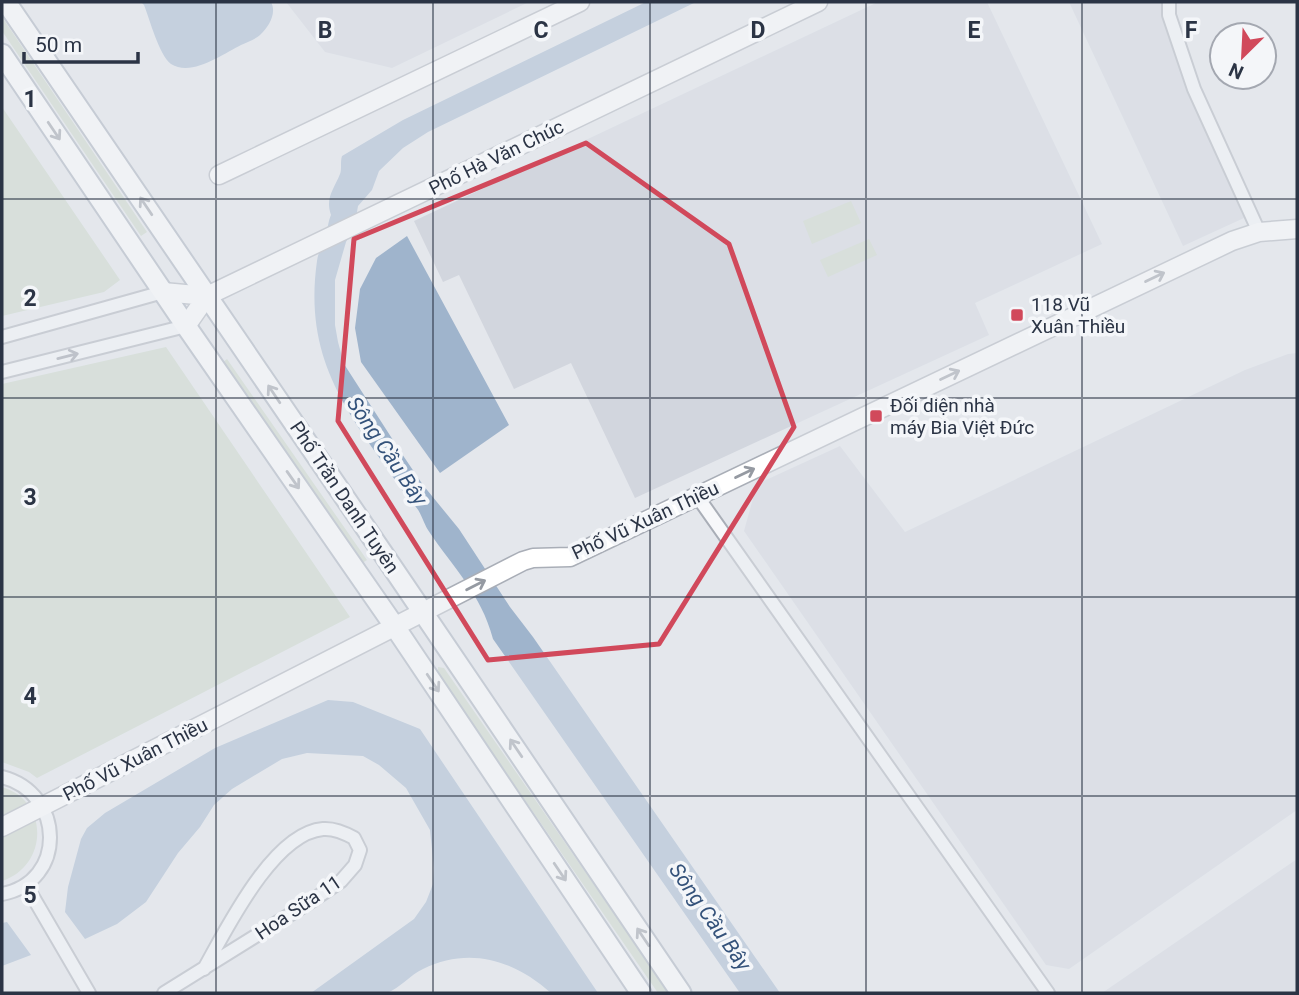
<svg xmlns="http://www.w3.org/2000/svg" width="1299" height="995" viewBox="0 0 1299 995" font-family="Roboto,sans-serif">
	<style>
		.built { fill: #d2d6de }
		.green { fill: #c9d6c5 }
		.water { fill: #9fb4cc }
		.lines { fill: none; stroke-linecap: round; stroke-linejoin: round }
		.street-casing { stroke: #a9aeb7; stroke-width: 16 }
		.secondary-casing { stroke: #a9aeb7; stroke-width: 21 }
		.primary-casing { stroke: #a3abb8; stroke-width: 23 }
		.street { stroke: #f7f8fa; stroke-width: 12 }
		.secondary { stroke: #fff; stroke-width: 18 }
		.primary { stroke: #fff; stroke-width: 19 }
		.oneway { stroke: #959aa2 }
		.oneway2 { stroke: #9196a0 }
		.marked { fill: none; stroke: #d1495b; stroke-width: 5; stroke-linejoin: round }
		.grid { fill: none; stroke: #2b3445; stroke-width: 2; stroke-opacity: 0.55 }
		.poi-dot { fill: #d1495b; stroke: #f4f6f9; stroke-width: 2.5 }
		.labels { text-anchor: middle; stroke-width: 7; stroke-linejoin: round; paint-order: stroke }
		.street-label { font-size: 19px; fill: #2b3445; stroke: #f4f6f9 }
		.poi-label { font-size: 19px; fill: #2b3445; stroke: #f4f6f9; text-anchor: start }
		.water-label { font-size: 21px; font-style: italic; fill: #34527a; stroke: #f4f6f9 }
		.grid-label { font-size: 23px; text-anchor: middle; font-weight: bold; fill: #2b3445; stroke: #f4f6f9; stroke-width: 7; stroke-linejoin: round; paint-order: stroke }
	</style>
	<rect width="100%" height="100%" fill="#e4e7ec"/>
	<!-- built -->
	<path class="built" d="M 286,2 L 529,2 L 392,68 L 325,52 Z
		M 878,2 L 987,2 L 1102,244 L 975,303 L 989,335 L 635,498 L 571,363 L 514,389 L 459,275 L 443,282 L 414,221 Z
		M 1069,2 L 1167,2 L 1190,92 L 1244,218 L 1183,246 Z
		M 1297,353 L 1297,810 L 1069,969 L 1046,965 L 744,531 L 757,484 L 840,446 L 905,532 L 1245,370 L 1288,354 Z
		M 1297,859 L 1297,993 L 1102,993 Z"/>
	<!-- green -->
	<path class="green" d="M 2,17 L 147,232 L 141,236 L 2,31 Z
		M 2,107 L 120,280 L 104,292 L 2,316 Z
		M 851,201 L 861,223 L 812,244 L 803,221 Z
		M 869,239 L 877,255 L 828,277 L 820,260 Z
		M 166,347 L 350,617 L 37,778 L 29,772 L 2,762 L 2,384 Z
		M 227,359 L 367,560 L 359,565 L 222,363 Z
		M 438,667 L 444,668 L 669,993 L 658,993 L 438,674 Z
		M 2,787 C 50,801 48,866 2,881 Z"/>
	<!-- water -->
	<path class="water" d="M 141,2 L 271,2 C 277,13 269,27 260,35 C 256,39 247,42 241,45 C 223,54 192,77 171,64 C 159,55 150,20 144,5 Z
		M 646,2 L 696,2 L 428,132 L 403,148 L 379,171 L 372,190 L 358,206 L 355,224 L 346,242 L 335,280 L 335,325 L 338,342 L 344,364 L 402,454 L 423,485 L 459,529 L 510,607 L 533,637 L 780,993 L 740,993 L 493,639 C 481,593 453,568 428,530 C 422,520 421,510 411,502 C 355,421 302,367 317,261 C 318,251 324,244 326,235 C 328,228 328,222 331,215 C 325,198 334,189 340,174 C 342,169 340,162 342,156 L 403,120 Z
		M 407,236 L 509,425 L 440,473 L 361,362 L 355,328 L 360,289 L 376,258 Z
		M 328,700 L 353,702 L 420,729 L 598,993 L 551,993 C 514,960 469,946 423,969 C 410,975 400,988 387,993 C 376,995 326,993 311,993 L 414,919 L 426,902 L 433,884 L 434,868 L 430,830 L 406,788 L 379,765 L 363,756 L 307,753 L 282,759 L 232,789 L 214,805 L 200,827 L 178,853 L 146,902 L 117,924 L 85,939 L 65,912 L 68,887 L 81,839 L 87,828 L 105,813 L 215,748 Z
		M 7,922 L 31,955 L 2,966 L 2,923 Z"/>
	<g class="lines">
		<!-- street casing -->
		<g class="street-casing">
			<path id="street" d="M 1169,2 L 1169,15 L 1194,89 L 1259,232
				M 2,337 L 163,292
				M 2,372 L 186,326
				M 697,496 L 1048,993
				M 2,777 C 65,793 67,882 2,894
				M 26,885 L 89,993
				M 164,993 L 307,904 L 341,881 L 355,865 L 360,850 L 354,838 C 345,833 334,828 323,829 C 273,833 226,930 204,969"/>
		</g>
		<!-- secondary casing -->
		<g class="secondary-casing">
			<path id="secondary" d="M 219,175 L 580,2
				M 163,292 L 207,296
				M 186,326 L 207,296 L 818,2
				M 2,827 L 523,561 L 533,558 L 570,557 L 1232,241 L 1259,232 L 1297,229"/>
		</g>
		<!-- primary casing -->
		<g class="primary-casing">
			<path id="primary" d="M 6,2 L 382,552 L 681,993
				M 2,54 L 186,326 L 395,627 L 641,993"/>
		</g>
		<!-- street -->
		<use href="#street" class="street"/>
		<!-- secondary -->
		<use href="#secondary" class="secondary"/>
		<!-- primary -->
		<use href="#primary" class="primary"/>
	</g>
	<!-- one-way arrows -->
	<defs><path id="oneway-shaft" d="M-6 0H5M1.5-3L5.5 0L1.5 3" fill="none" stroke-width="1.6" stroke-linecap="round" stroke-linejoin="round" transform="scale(1.75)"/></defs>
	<g class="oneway">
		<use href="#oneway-shaft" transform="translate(54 131) rotate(56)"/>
		<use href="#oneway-shaft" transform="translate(146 206) rotate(-124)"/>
		<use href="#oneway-shaft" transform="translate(1155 277) rotate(-26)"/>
		<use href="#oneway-shaft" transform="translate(950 375) rotate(-25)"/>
		<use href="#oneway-shaft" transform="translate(274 394) rotate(-124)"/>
		<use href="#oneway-shaft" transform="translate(745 473) rotate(-26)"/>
		<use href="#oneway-shaft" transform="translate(293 480) rotate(55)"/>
		<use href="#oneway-shaft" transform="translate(476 585) rotate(-27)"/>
		<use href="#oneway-shaft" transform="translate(433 683) rotate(56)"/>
		<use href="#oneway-shaft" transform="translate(516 748) rotate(-124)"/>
		<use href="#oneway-shaft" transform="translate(560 872) rotate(56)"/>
		<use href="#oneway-shaft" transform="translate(643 937) rotate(-124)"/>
	</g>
	<use class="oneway2" href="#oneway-shaft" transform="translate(68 356) rotate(-14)"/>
	<!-- marked area -->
	<path d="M0 0H1299V995H0ZM 586,143 L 729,244 L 794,427 L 659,644 L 488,660 L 338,421 L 354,239 Z" fill="#e4e7ec" fill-opacity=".55" fill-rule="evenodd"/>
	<path class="marked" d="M 586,143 L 729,244 L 794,427 L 659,644 L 488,660 L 338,421 L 354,239 Z"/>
	<!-- grid -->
	<path class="grid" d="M 216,2 L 216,993M 433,2 L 433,993M 650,2 L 650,993M 866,2 L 866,993M 1082,2 L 1082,993M 2,199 L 1297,199M 2,398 L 1297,398M 2,597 L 1297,597M 2,796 L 1297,796"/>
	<!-- markers -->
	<g class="poi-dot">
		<rect x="1010" y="308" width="14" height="14" rx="3.5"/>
		<rect x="869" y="409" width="14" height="14" rx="3.5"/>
	</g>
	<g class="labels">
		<!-- street labels -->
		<g class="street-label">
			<text transform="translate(496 157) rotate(-26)" y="7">Phố Hà Văn Chúc</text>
			<text transform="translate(345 497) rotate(56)" y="7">Phố Trần Danh Tuyên</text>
			<text transform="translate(645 520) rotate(-25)" y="7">Phố Vũ Xuân Thiều</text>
			<text transform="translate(135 759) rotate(-27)" y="7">Phố Vũ Xuân Thiều</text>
			<text transform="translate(298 907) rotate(-34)" y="7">Hoa Sữa 11</text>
		</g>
		<!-- poi labels -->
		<g class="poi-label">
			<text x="1031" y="311">118 Vũ<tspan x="1031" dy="22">Xuân Thiều</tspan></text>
			<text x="890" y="412">Đối diện nhà<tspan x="890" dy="22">máy Bia Việt Đức</tspan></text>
		</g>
		<!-- water labels -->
		<g class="water-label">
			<text transform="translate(387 451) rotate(56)" y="7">Sông Cầu Bây</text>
			<text transform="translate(710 917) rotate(55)" y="7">Sông Cầu Bây</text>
		</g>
	</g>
	<g class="grid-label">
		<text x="325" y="38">B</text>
		<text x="541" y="38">C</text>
		<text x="758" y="38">D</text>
		<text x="974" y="38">E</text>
		<text x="1191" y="38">F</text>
		<text x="30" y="107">1</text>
		<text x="30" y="306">2</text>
		<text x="30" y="505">3</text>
		<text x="30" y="704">4</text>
		<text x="30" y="903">5</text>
	</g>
	<!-- border -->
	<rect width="1299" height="995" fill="none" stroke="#2b3445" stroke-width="7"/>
	<!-- north arrow -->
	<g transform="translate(1243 56) rotate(204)"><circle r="33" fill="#f4f6f9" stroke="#a4a8b1" stroke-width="2"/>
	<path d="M0-5L12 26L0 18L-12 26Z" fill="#d1495b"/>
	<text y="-10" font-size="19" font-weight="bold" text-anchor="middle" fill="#2b3445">N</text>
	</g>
	<!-- scale -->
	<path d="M24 52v10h114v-10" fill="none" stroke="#2b3445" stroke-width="3.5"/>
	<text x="35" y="52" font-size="21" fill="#2b3445" stroke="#f4f6f9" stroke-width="5" paint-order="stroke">50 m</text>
</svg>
